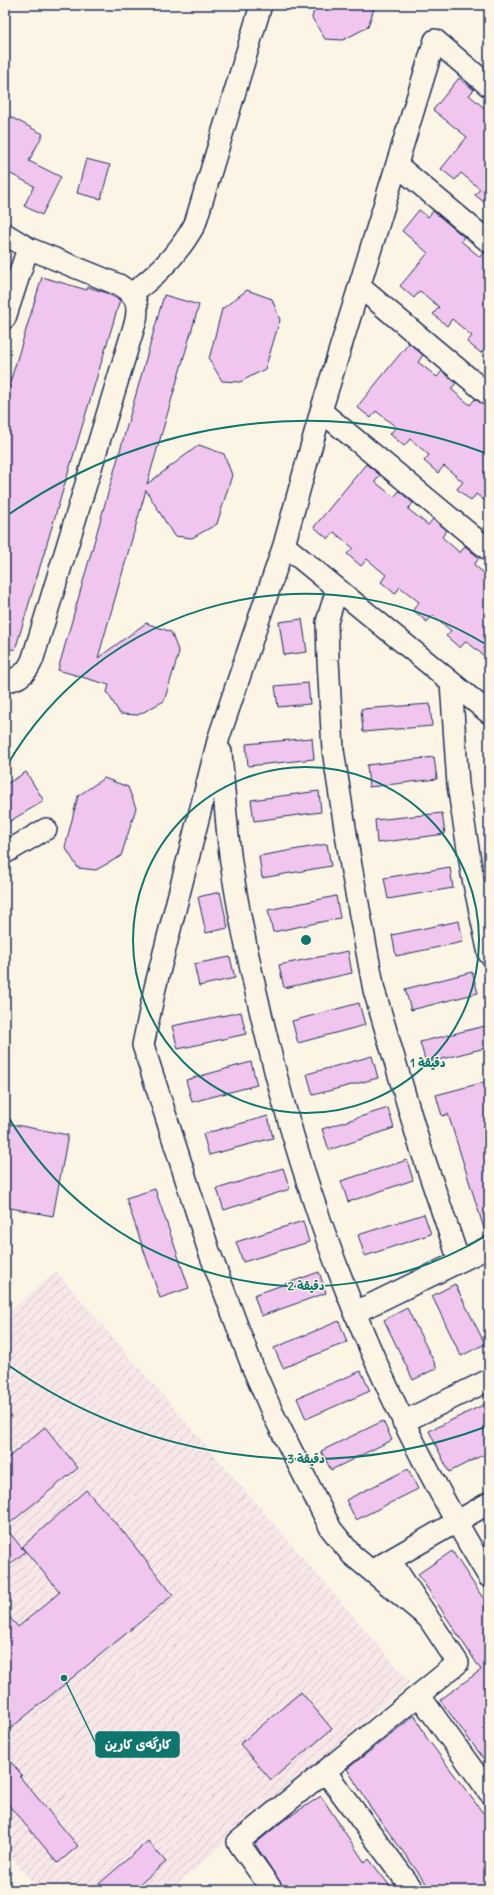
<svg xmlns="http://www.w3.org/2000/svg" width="494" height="1895" viewBox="0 0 494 1895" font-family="Delius,'Playpen Sans Arabic',sans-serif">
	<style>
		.industrial { fill: url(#industrial-furrows) }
		.building { fill: #f0c6ee; stroke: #1b2f5e }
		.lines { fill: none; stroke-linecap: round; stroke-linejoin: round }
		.minor-casing { stroke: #1b2f5e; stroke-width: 24 }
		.minor { stroke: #fcf5e5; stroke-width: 21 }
		.ring { fill: none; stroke: #0f766e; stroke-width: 2 }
		.centre { fill: #0f766e; stroke: #fcf5e5; stroke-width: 2 }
		.ring-label { font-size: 12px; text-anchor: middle; font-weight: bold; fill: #0f766e; stroke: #fcf5e5; stroke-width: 3; stroke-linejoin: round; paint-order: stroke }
		.leader { fill: none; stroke: #0f766e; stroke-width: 1.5 }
		.callout-dot { fill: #0f766e; stroke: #fcf5e5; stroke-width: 1.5 }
		.callout { fill: #0f766e; stroke: #0f766e; stroke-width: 1.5 }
		.callout-label { font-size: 13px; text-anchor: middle; font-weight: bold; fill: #fff }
	</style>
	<defs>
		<pattern id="industrial-furrows" width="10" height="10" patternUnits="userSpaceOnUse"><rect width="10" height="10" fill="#f8e7e8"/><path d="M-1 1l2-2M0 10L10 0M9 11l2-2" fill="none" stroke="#d4c6c9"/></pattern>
	</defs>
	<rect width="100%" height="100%" fill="#fcf5e5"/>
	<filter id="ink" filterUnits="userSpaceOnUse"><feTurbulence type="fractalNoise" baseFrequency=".025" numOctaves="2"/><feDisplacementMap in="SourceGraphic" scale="8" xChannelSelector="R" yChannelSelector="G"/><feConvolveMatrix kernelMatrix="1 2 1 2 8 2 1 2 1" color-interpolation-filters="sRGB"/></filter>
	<g filter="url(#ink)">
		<!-- industrial -->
		<path class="industrial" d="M 56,1271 L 410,1682 L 171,1890 L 39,1890 L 5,1850 L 5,1315 Z"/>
		<!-- building -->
		<path class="building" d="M 315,5 L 375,5 L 368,27 L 343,40 L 325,39 L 312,18 Z
			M 459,78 L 474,90 L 469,95 L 489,112 L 489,206 L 475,195 L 480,189 L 461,173 L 455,180 L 441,169 L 467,137 L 433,110 Z
			M 5,114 L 43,134 L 29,161 L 61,177 L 42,215 L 24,206 L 34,186 L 5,171 Z
			M 86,159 L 110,165 L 101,199 L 77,193 Z
			M 419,210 L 428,217 L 433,211 L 464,237 L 461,241 L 480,257 L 484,252 L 489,254 L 489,344 L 481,353 L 467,342 L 472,336 L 452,319 L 447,326 L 433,314 L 439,307 L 420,291 L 414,298 L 400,286 L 428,253 L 402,231 Z
			M 42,277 L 87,290 L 88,287 L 104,292 L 120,300 L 15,650 L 5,647 L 5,399 Z
			M 247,290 L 272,299 L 280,320 L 265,369 L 240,382 L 222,381 L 209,359 L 222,309 Z
			M 164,295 L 199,305 L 147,484 L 199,445 L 224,454 L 232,475 L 217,524 L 192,538 L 174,536 L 146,490 L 98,658 L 146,623 L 171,632 L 179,653 L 164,701 L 138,715 L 120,714 L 107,692 L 109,685 L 58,670 Z
			M 409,343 L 423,355 L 418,362 L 437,377 L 442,371 L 456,383 L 451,389 L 470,405 L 475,399 L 489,408 L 489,504 L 476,494 L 471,501 L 457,489 L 463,482 L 444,466 L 438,473 L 424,461 L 429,455 L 410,439 L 404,446 L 390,434 L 396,427 L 376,411 L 371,418 L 357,407 Z
			M 366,464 L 380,475 L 375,482 L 394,497 L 399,491 L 413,503 L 408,509 L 428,525 L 433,519 L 447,530 L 442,537 L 460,553 L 465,546 L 479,558 L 474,565 L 489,577 L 489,660 L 466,641 L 460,648 L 446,636 L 451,631 L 433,615 L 427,622 L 413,610 L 419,602 L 400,587 L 395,594 L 381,582 L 386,575 L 367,559 L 361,566 L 347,554 L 353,548 L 334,532 L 328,539 L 314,527 Z
			M 302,619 L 307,652 L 284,655 L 279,622 Z
			M 308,683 L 310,704 L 278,707 L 275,686 Z
			M 430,704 L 432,726 L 363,732 L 361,709 Z
			M 312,738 L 314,759 L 248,766 L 246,744 Z
			M 434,757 L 437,779 L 369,787 L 367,765 Z
			M 26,772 L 44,801 L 5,824 L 5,785 Z
			M 104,778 L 128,787 L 136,808 L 121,856 L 96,870 L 78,868 L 65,847 L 78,796 Z
			M 319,791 L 321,812 L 254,821 L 251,800 Z
			M 442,813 L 445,834 L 377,843 L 375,820 Z
			M 327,844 L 331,866 L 262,878 L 259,856 Z
			M 450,867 L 453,888 L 388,899 L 384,878 Z
			M 220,892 L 228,928 L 206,933 L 198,897 Z
			M 336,896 L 340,918 L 273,932 L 268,910 Z
			M 459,921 L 463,942 L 396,956 L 392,935 Z
			M 348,951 L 352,973 L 284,988 L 279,965 Z
			M 230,957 L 235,978 L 199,986 L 194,964 Z
			M 472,972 L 478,993 L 411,1010 L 405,989 Z
			M 359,1003 L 365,1025 L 298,1043 L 292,1021 Z
			M 241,1012 L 246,1034 L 178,1049 L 172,1026 Z
			M 489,1025 L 489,1047 L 426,1063 L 420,1042 Z
			M 372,1056 L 378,1078 L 313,1095 L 307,1074 Z
			M 251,1062 L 257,1085 L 192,1102 L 186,1080 Z
			M 489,1081 L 489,1234 L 486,1235 L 448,1114 L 442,1116 L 436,1095 Z
			M 388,1108 L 394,1128 L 329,1150 L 322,1129 Z
			M 268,1116 L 273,1138 L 209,1155 L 203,1134 Z
			M 11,1124 L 68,1135 L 53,1216 L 5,1207 L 5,1155 Z
			M 407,1160 L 413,1180 L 348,1202 L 341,1181 Z
			M 283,1168 L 290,1189 L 224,1210 L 217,1189 Z
			M 155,1189 L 189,1288 L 160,1298 L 126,1198 Z
			M 424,1214 L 431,1234 L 365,1256 L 358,1235 Z
			M 303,1221 L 309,1242 L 243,1262 L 236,1242 Z
			M 319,1272 L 326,1293 L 261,1316 L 254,1295 Z
			M 455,1284 L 485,1344 L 461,1356 L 432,1296 Z
			M 407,1308 L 437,1368 L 413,1380 L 384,1320 Z
			M 339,1321 L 347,1342 L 283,1368 L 274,1348 Z
			M 361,1371 L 370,1391 L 306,1419 L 297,1398 Z
			M 489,1402 L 489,1452 L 449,1472 L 429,1431 Z
			M 383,1421 L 392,1440 L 331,1470 L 321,1451 Z
			M 45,1427 L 78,1468 L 5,1527 L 25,1552 L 5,1569 L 5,1460 Z
			M 408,1469 L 418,1489 L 356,1520 L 346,1500 Z
			M 86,1490 L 125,1534 L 173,1595 L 5,1733 L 5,1612 L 18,1627 L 60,1592 L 22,1547 Z
			M 452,1551 L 489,1607 L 489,1766 L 440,1700 L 481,1670 L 418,1574 Z
			M 301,1692 L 332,1729 L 271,1780 L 240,1744 Z
			M 415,1715 L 426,1737 L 489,1821 L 489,1890 L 431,1890 L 371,1808 L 347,1769 Z
			M 5,1755 L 22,1775 L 20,1777 L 78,1846 L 58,1863 L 5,1801 Z
			M 321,1796 L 365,1863 L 369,1859 L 393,1890 L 285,1890 L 255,1844 L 284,1820 Z
			M 148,1841 L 166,1862 L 133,1890 L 92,1890 Z"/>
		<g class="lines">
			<!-- minor casing -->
			<g class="minor-casing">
				<path id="minor" d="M 397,165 L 489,242
					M 5,234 L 28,248 L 119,285 C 136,295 139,302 136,320 L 33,658 C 28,672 19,680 5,681
					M 360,287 L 489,395
					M 131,294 C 158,275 179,253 195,224 L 261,5
					M 5,318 L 28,248
					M 321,411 L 489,550
					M 284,545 L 489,713
					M 337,589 L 327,622 L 328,660 L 333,750 L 351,866 L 374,990 L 419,1143 L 459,1261
					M 451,682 L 458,785 L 472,874 L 489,954
					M 221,752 C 224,789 226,825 231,862 C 240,924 254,986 269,1047 C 315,1234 388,1413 489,1577
					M 5,853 L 46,829
					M 354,1313 L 489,1247
					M 403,1422 L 489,1380
					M 378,1567 L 489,1503
					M 427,1617 L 352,1555 L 331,1529 L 273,1414 L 253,1368 L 209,1251 L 143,1045 L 155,988 L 219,737 L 284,545 L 321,411 L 435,40 L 489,86
					M 419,1695 L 489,1792
					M 325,1771 L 413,1890
					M 272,1890 L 238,1842 L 458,1663 L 390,1560"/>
			</g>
			<!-- minor -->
			<use href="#minor" class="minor"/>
		</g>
	</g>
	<!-- distance rings -->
	<g class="ring">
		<circle cx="306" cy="940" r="173"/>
		<path d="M487 1235A346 346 0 0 1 6 1113M6 767A346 346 0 0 1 487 645"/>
		<path d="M488 1426A519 519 0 0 1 8 1365M8 515A519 519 0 0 1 488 454"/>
	</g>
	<circle cx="306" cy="940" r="6" class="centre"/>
	<g class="ring-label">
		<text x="428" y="1067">1 دقيقة</text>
		<text x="306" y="1290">2 دقيقة</text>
		<text x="306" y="1463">3 دقيقة</text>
	</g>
	<!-- callouts -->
	<path class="leader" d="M64 1678L96 1744"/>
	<circle class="callout-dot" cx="64" cy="1678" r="4"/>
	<rect class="callout" x="96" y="1732" width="83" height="25" rx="4"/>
	<g class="callout-label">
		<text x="138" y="1749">کارگەی کارین</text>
	</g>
	<!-- margin -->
	<rect width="494" height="1895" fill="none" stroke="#fcf5e5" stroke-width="20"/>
	<rect x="10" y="10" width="474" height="1875" fill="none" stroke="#1b2f5e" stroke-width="1.5" filter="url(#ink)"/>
</svg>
